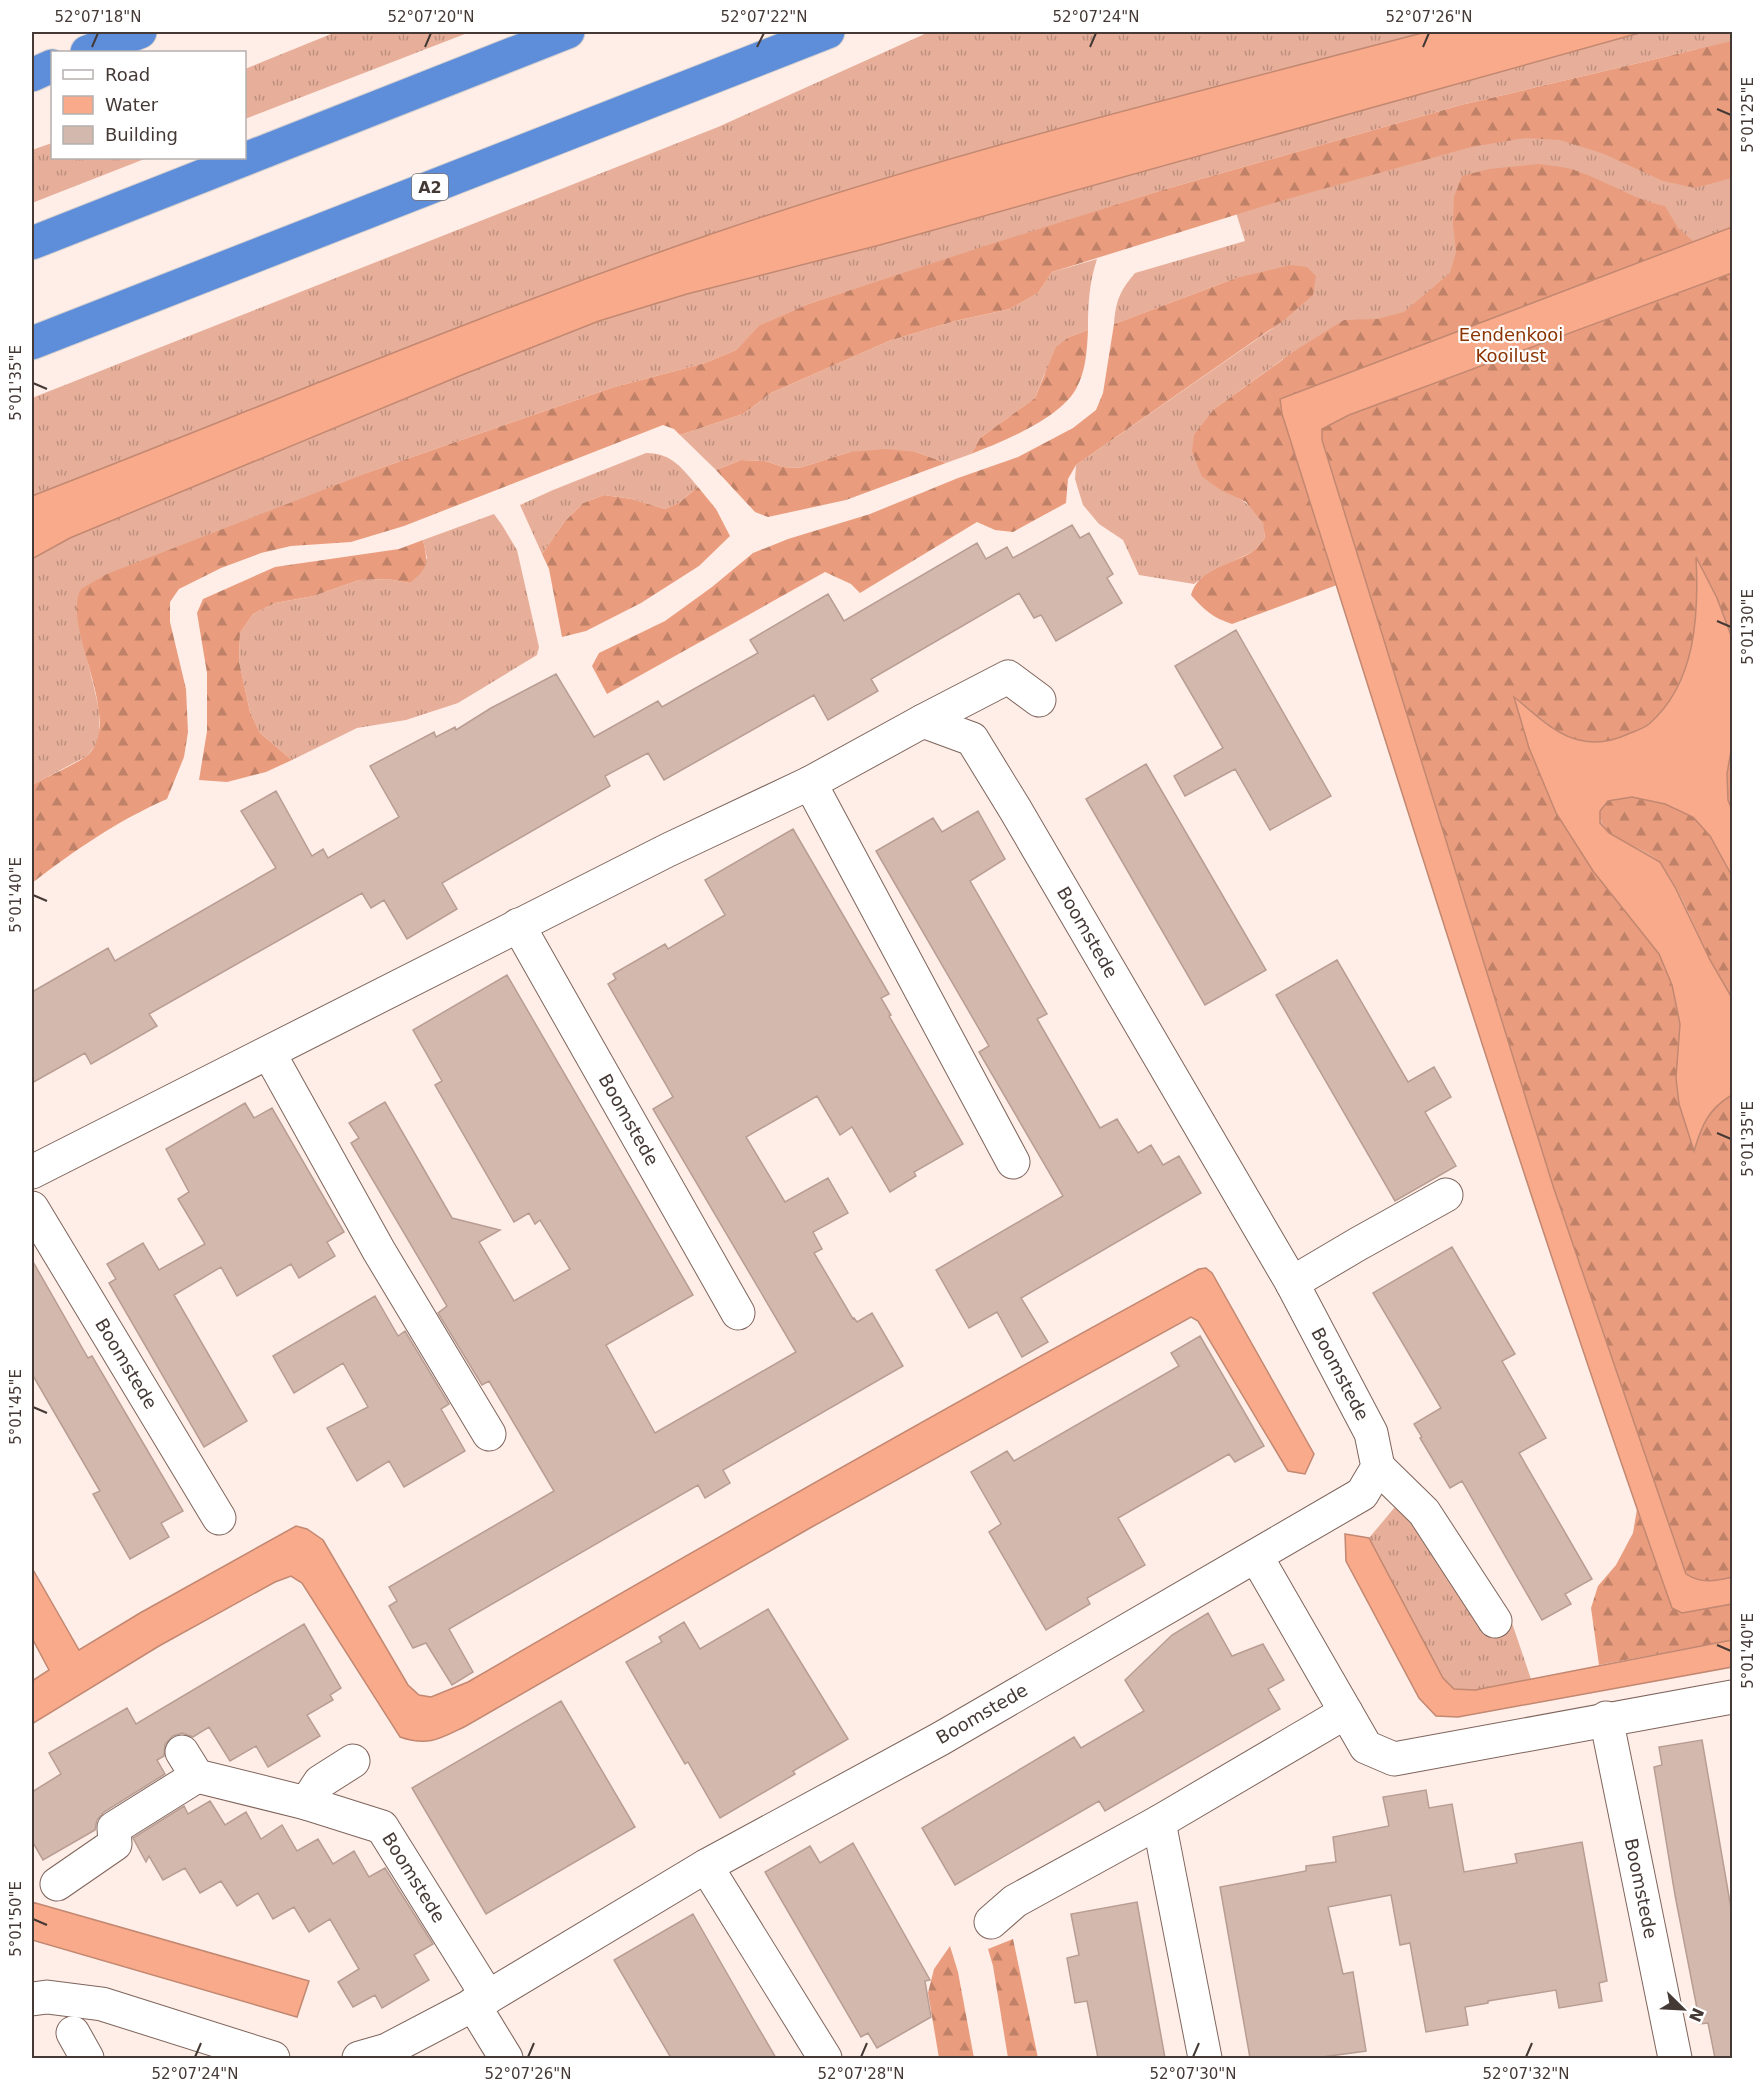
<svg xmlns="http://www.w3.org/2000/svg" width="1764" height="2090" viewBox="0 0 1764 2090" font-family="'DejaVu Sans',sans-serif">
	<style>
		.grass { fill: url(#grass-tufts) }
		.forest { fill: url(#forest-firs) }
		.water { fill: #f8aa8b; stroke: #c28871; stroke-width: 1.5 }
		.building { fill: #d3b8ad; stroke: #b89d93; stroke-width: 1.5 }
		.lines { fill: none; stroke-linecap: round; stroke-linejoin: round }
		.minor-casing { stroke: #7e655c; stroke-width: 35 }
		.highway-casing { stroke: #d2cfcf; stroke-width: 35 }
		.minor { stroke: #fff; stroke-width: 33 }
		.highway { stroke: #5e8dd9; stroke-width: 33 }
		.ticks { fill: none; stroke: #443935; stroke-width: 2 }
		.labels { text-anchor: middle; stroke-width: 4.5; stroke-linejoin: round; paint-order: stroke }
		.shield { fill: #fff; stroke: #7c7472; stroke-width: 1.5 }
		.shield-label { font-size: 16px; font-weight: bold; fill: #443935 }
		.park-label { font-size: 18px; fill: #8c3302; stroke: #fff }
		.street-label { font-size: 18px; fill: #443935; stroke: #fff }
		.neatline { fill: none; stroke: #443935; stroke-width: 2 }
		.ticks-label { font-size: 15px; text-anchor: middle; fill: #443935 }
	</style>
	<defs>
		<pattern id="grass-tufts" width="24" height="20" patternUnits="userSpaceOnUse" patternTransform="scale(1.5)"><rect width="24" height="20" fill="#e7af9a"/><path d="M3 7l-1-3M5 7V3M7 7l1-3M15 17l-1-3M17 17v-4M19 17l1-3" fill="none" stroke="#bd8f7e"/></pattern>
		<pattern id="forest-firs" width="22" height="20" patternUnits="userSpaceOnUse" patternTransform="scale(1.5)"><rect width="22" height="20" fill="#ea9d7e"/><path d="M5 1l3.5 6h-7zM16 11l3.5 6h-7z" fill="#bf8168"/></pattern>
	</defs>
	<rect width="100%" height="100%" fill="#ffede7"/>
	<!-- grass -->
	<path class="grass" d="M 336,32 L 470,32 L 245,119 L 245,69 Z
		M 929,32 L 1426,32 C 1188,94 948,153 714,233 C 484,312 259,408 32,496 L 32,398 L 718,127 Z
		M 1643,32 L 1732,32 L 1732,1652 L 1700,1657 L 1283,359 L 1214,409 L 1202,477 C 1220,489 1255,502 1263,523 C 1265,527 1264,534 1265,538 L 1254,551 L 1208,574 L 1194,584 L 1139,575 L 1123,540 L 1099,524 L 1083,505 L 1075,479 L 1076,465 L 1273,328 L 1236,278 L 1114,324 C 1116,301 1119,292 1135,273 L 1245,241 L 1232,200 L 1698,49 L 1461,105 L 1159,191 L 808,304 L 761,325 L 736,350 L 705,363 L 611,388 L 372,471 L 77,603 L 80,629 L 99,709 L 99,741 L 87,756 L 32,785 L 32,559 L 70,538 L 462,375 L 599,321 L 687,294 L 880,245 Z
		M 52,143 L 52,158 L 147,158 L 32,203 L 32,150 Z
		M 1097,259 C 1089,283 1088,305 1088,330 L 1069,337 L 1044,375 L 1035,398 L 980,438 L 971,454 L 946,463 L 916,452 L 850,452 L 799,468 L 783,467 L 765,461 L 741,460 L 716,470 L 680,435 L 743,414 L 771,393 L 889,341 L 955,321 L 1010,309 L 1038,293 L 1052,272 Z
		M 646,453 C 672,453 682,468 698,487 L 680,502 L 665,509 L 632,499 L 604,495 L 583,503 L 565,521 L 542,554 L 520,505 L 553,490 Z
		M 494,514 L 502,525 L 517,550 L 539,647 L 537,655 L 458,703 L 406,720 L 357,728 L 292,760 L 260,733 L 250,712 L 239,661 L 240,633 L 253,614 L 275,603 L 314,596 L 359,580 L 387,579 L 410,583 L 427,558 L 423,540 Z
		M 1395,1507 L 1410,1509 L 1486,1635 L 1512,1623 L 1531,1679 L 1475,1690 L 1454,1689 L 1443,1679 L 1369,1538 Z"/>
	<!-- forest -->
	<path class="forest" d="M 1732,41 L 1732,178 L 1695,188 L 1663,181 L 1604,154 L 1560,140 L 1525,138 L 1471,147 L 1277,202 L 1052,272 L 1038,293 L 1010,309 L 955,321 L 889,341 L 771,393 L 743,414 L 680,435 L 674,429 L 663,425 L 404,526 L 351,542 L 291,546 L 261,553 L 221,568 L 179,589 L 170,602 L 170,622 L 186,689 L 188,732 L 184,757 L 167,799 C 115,822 77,849 32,883 L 32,785 C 44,778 81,762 89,754 C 120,722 73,644 77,603 C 77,598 79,593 81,589 L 107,574 L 372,471 L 611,388 L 705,363 L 736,350 L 760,325 L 808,304 L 985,246 L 1159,191 L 1461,105 Z
		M 1538,164 C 1547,165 1557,166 1567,168 C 1601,177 1631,199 1665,206 L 1678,228 L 1694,242 L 1281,399 L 1282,414 L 1337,585 L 1232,624 C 1213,618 1203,609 1191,595 C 1198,569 1231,565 1252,552 C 1257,549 1261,542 1265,538 L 1263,523 L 1246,502 L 1221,490 L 1202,477 L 1192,451 L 1194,435 L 1214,409 L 1296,350 L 1344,320 L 1377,319 L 1404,312 L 1450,273 L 1456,252 L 1453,224 L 1454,197 L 1462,176 L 1489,169 Z
		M 1291,265 L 1307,267 L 1316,276 L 1313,295 L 1284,320 L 1076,465 L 1068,479 L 1066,503 L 1013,532 L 995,530 L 977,522 L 860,593 L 851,584 L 825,572 L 607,694 L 592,666 L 599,653 L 665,621 L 712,587 L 753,553 L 788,539 L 870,514 L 958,478 L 1018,457 L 1073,428 L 1096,410 L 1103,393 L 1114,324 L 1236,278 Z
		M 1729,274 L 1732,275 L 1732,638 L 1717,598 L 1696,559 C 1699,615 1696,686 1648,724 C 1643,729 1634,731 1628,734 C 1613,741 1595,744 1579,740 C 1553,734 1536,710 1514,698 L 1556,813 L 1593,871 L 1659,954 L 1672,985 L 1680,1024 L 1676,1078 L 1679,1104 L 1694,1150 C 1706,1124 1704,1111 1732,1095 L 1732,1577 C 1715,1581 1701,1584 1686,1574 L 1553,1186 L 1322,440 L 1322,428 L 1349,415 Z
		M 1088,330 C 1087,350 1086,371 1076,389 C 1059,419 1002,442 971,454 L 980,438 L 1035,398 L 1056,347 L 1069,337 Z
		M 886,449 L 916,452 L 946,463 L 846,500 L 768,517 L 755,512 L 716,470 L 741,460 L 765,461 L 783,467 L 799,468 L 850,452 Z
		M 698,487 L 716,509 L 730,536 L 699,566 L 641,603 L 586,631 L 562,637 L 549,569 L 542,554 L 565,521 L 583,503 L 604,495 L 632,499 L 665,509 L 680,502 Z
		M 423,540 C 428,562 429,568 410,583 L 387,579 L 359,580 L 314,596 L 275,603 L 253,614 L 240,633 L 239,661 L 250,712 L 260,733 L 292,760 L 266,772 L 227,782 L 199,780 L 207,731 L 207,673 L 197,613 L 203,599 L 275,567 L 399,549 Z
		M 1732,745 L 1732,810 C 1723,788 1728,767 1732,745 Z
		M 1632,797 L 1665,804 L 1693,817 L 1710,836 L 1732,876 L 1732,998 C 1725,991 1721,980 1716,971 C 1698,938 1684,894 1662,865 C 1645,842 1601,846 1600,811 L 1608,801 Z
		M 1637,1509 L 1672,1608 L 1682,1613 L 1732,1604 L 1732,1640 L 1599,1665 L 1591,1608 L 1598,1586 L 1616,1565 L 1633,1533 Z
		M 1013,1939 L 1038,2058 L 1008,2058 L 993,1966 L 988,1949 Z
		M 950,1946 L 958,1972 L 974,2058 L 939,2058 L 928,1993 L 934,1969 Z"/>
	<!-- water -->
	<path class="water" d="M 1426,32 L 1643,32 L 880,245 L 687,294 L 599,321 L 462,375 L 70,538 L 32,559 L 32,496 C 259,408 484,312 714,233 C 948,153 1188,94 1426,32 Z
		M 1732,227 L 1732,275 L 1729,274 L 1349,415 L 1322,429 L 1322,440 L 1553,1186 L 1686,1574 C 1701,1584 1716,1581 1732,1577 L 1732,1604 L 1682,1613 L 1672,1608 C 1532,1214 1409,813 1282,414 L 1280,399 Z
		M 1696,557 L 1717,598 L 1732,638 L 1732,745 L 1727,774 L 1728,800 L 1732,810 L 1732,876 L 1710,836 L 1693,817 L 1665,804 L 1632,797 L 1608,801 L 1600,811 L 1600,823 L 1609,833 L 1660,862 L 1675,887 L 1710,960 L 1732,998 L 1732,1095 C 1708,1109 1702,1125 1694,1151 L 1679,1104 L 1676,1078 L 1680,1024 L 1672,985 L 1659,954 L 1593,871 L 1556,813 L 1529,748 L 1514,697 C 1533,712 1555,735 1579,740 C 1595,744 1613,741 1628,734 C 1635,731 1643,729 1649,724 C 1696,683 1699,615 1696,557 Z
		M 1206,1268 L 1212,1273 L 1314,1454 L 1305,1474 L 1288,1471 L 1198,1321 L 1191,1317 L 810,1528 L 466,1726 C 441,1738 429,1747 400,1737 L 302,1583 L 291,1576 L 275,1582 L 159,1646 L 32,1724 L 32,1681 L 49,1670 L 32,1638 L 32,1568 L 79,1650 L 140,1613 L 296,1526 L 307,1529 L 323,1540 L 408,1685 L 419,1695 L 431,1697 L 468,1682 C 710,1541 953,1403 1199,1269 Z
		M 1345,1534 L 1369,1538 L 1443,1678 L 1454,1689 L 1475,1690 L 1732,1640 L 1732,1667 L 1458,1717 L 1436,1716 L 1419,1698 L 1346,1561 Z
		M 32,1902 L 309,1981 L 297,2017 L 32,1940 Z"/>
	<!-- building -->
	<path class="building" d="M 1072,525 L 1080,538 L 1089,533 L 1113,574 L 1107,578 L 1122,603 L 1056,641 L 1041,615 L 1034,618 L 1019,593 L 871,679 L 878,691 L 828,720 L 814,695 L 664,780 L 648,753 L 605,776 L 610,786 L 442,883 L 457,909 L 407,939 L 384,900 L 371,908 L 362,893 L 149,1014 L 157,1026 L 91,1064 L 85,1053 L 32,1083 L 32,992 L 108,948 L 115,961 L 276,868 L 241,811 L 276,791 L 312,856 L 323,849 L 328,858 L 399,817 L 370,766 L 434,732 L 436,737 L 455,727 L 456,730 L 491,708 L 556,674 L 594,737 L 658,701 L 662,707 L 758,653 L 750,640 L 828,594 L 844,621 L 977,543 L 986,559 L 1007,547 L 1013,558 Z
		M 1236,630 L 1331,796 L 1270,830 L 1235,769 L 1185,796 L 1174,776 L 1223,748 L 1175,666 Z
		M 1146,764 L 1266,970 L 1205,1005 L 1086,799 Z
		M 978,811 L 1005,859 L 970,881 L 1047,1014 L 1037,1019 L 1100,1128 L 1117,1119 L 1138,1153 L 1151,1145 L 1163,1165 L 1179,1156 L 1201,1193 L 1021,1298 L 1048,1342 L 1022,1357 L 997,1312 L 969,1328 L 936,1270 L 1063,1196 L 979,1052 L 989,1046 L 876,851 L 933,818 L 942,832 Z
		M 793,829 L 889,994 L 881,998 L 891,1015 L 889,1016 L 963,1144 L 914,1172 L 916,1176 L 890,1192 L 852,1127 L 840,1135 L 817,1096 L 746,1137 L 785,1202 L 828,1178 L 848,1213 L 813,1232 L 822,1249 L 814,1253 L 853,1319 L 854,1318 L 857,1322 L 872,1313 L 903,1366 L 723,1470 L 730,1483 L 705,1498 L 698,1485 L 449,1629 L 473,1672 L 452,1685 L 426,1643 L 413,1648 L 389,1606 L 397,1601 L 389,1587 L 554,1491 L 489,1381 L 482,1385 L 438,1313 L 447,1306 L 351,1143 L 359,1138 L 349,1123 L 385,1102 L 452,1218 L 500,1230 L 479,1242 L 514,1301 L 570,1269 L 540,1220 L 535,1224 L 529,1213 L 514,1222 L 435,1085 L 442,1081 L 413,1030 L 507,975 L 693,1295 L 606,1345 L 655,1433 L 796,1352 L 653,1109 L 673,1097 L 608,984 L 616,979 L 613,974 L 665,944 L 668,949 L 725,915 L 705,880 Z
		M 1337,960 L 1408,1082 L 1434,1067 L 1451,1097 L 1425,1112 L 1456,1166 L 1395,1201 L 1276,995 Z
		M 245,1103 L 254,1118 L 272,1108 L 344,1232 L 327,1242 L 335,1256 L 299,1278 L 291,1264 L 237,1296 L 221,1267 L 174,1295 L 247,1421 L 204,1447 L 109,1283 L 116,1279 L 107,1264 L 143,1243 L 159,1270 L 205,1244 L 178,1199 L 189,1192 L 166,1149 Z
		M 1452,1247 L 1515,1354 L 1502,1361 L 1546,1438 L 1519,1453 L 1592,1579 L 1565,1594 L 1571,1604 L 1542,1620 L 1462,1481 L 1450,1488 L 1420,1438 L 1422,1437 L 1414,1424 L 1441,1408 L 1373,1293 Z
		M 32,1260 L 88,1358 L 92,1356 L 183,1511 L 161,1523 L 169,1537 L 130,1559 L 93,1494 L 100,1491 L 32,1374 Z
		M 375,1296 L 398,1336 L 405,1331 L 449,1404 L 441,1409 L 465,1451 L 404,1487 L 389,1461 L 357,1481 L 327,1428 L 368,1407 L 343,1363 L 294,1393 L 273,1356 Z
		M 1200,1336 L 1264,1446 L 1235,1462 L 1229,1454 L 1118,1518 L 1145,1565 L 1087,1598 L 1090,1604 L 1046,1630 L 989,1532 L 1001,1524 L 971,1472 L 1007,1451 L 1014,1461 L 1179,1366 L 1171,1353 Z
		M 768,1609 L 848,1739 L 793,1771 L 795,1774 L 720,1818 L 688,1762 L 685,1764 L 626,1662 L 662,1642 L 659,1637 L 684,1622 L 700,1649 Z
		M 1208,1613 L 1232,1656 L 1263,1644 L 1284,1680 L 1268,1689 L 1280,1709 L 1105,1811 L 1099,1801 L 955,1885 L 922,1828 L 1074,1737 L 1081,1748 L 1144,1711 L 1125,1680 L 1172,1635 Z
		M 304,1624 L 341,1688 L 330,1695 L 333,1700 L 307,1715 L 320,1736 L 268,1767 L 256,1746 L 230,1761 L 209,1727 L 193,1737 L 182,1733 L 173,1736 L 165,1744 L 164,1756 L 157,1760 L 165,1774 L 104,1812 L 97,1820 L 95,1830 L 43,1860 L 32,1841 L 32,1792 L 61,1774 L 49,1753 L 127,1708 L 136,1724 Z
		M 561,1701 L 635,1827 L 486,1914 L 412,1788 Z
		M 1702,1740 L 1732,1914 L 1732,2058 L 1715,2058 L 1708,2023 L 1700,2024 L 1675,1895 L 1654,1767 L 1662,1765 L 1659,1747 Z
		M 1426,1790 L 1429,1808 L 1452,1804 L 1464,1872 L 1517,1863 L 1515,1854 L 1582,1842 L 1607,1981 L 1599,1983 L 1602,2001 L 1559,2008 L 1556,1990 L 1488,2001 L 1488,2003 L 1465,2007 L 1468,2025 L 1426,2032 L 1410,1943 L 1400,1945 L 1391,1895 L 1328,1907 L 1343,1974 L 1353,1972 L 1366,2051 L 1315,2058 L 1250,2058 L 1220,1887 L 1306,1871 L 1306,1866 L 1336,1862 L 1333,1837 L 1389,1826 L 1383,1797 Z
		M 210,1801 L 225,1825 L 246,1812 L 261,1839 L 282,1825 L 297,1851 L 318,1839 L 333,1864 L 354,1851 L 369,1877 L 385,1868 L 433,1944 L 414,1955 L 429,1980 L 382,2008 L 375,1995 L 353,2007 L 338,1982 L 359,1969 L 330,1919 L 309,1932 L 294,1907 L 273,1919 L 258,1893 L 237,1906 L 221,1881 L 200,1893 L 185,1868 L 163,1880 L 149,1856 L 146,1862 L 133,1838 L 184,1806 L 188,1814 Z
		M 853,1843 L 930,1980 L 925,1981 L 931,2017 L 877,2048 L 868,2033 L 861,2037 L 765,1872 L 810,1846 L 820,1863 Z
		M 1137,1902 L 1165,2058 L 1098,2058 L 1087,2001 L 1075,2003 L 1067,1958 L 1079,1955 L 1071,1914 Z
		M 693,1914 L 752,2017 L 776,2058 L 671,2058 L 614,1960 Z"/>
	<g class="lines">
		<!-- minor casing -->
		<g class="minor-casing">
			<g id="minor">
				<path d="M 923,721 L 1008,677 L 1039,700"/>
				<path d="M 810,783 L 1013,1162"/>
				<path id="s1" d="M 518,925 L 738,1313"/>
				<path d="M 269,1053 L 379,1251 L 489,1434"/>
				<path id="s2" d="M 32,1172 L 668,850 L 810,783 L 923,721 L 972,739 L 1015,809 L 1292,1283 L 1371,1433 L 1378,1467 L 1362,1494 L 940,1739 L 706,1866 L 488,1997 L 387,2050 L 359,2058"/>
				<path id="s3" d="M 32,1208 L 219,1518"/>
				<path d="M 1292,1283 L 1358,1244 L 1446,1195"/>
				<path d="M 1378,1467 L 1424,1512 L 1495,1621"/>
				<path d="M 1256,1556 L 1366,1747 L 1394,1759 L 1732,1697"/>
				<path id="s4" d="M 1606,1718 L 1675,2058"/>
				<path id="s5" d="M 182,1752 L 197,1776 L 306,1803 L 382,1827 L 488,1997"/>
				<path d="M 306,1803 L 320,1782 L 353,1761"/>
				<path d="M 1159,1822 L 1205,2058"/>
				<path d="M 706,1866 L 825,2058"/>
				<path d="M 57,1884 L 115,1844 L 114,1828 L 197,1776"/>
				<path d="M 991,1922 L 1015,1901 L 1159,1822 L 1346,1712"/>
				<path d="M 32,1999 L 47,1997 L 102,2004 L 273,2058"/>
				<path d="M 473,2004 L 506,2058"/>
				<path d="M 73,2033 L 87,2058"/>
			</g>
		</g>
		<!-- highway casing -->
		<g class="highway-casing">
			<path id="highway" d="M 87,52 L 140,32
				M 32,75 L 52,66
				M 32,243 L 568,32
				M 32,343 L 828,32"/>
		</g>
		<!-- minor -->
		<use href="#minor" class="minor"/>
		<!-- highway -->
		<use href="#highway" class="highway"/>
	</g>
	<!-- ticks -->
	<path class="ticks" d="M 92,47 L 98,33M 425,47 L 431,33M 757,47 L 764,33M 1090,47 L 1096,33M 1423,47 L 1429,33M 1717,109 L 1731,115M 33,383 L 47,389M 1717,621 L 1731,627M 33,895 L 47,901M 1717,1133 L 1731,1139M 33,1407 L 47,1413M 1717,1645 L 1731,1651M 33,1919 L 47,1925M 195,2057 L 201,2043M 528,2057 L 534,2043M 861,2057 L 867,2043M 1193,2057 L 1199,2043M 1526,2057 L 1532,2043"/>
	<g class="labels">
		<!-- shield labels -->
		<rect class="shield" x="412" y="174" width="36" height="26" rx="4.5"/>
		<g class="shield-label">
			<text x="430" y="193">A2</text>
		</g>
		<!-- park labels -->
		<g class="park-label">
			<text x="1511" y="341">Eendenkooi<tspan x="1511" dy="21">Kooilust</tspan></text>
		</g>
		<!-- street labels -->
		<g class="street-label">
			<text dy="6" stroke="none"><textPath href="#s2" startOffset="1276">Boomstede</textPath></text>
			<text dy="6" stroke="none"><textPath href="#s1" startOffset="224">Boomstede</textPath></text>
			<text dy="6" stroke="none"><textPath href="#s3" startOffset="182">Boomstede</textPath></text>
			<text dy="6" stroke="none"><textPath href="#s2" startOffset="1785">Boomstede</textPath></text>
			<text transform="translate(982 1714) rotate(-30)" y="6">Boomstede</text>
			<text dy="6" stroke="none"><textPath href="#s5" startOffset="280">Boomstede</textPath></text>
			<text dy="6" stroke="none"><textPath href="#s4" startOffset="174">Boomstede</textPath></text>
		</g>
	</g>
	<!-- border -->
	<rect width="1764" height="2090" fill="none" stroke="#ffffff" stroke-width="66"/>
	<!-- legend -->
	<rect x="51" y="51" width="195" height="108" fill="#ffffff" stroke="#b4b0ae" stroke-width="1.5"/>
	<rect x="63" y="70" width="30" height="9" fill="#ffffff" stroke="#b4b0ae" stroke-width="1.5"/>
	<text x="105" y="81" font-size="18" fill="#443935">Road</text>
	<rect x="63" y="96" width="30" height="18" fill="#f8aa8b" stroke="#b4b0ae" stroke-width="1.5"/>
	<text x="105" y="111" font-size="18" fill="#443935">Water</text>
	<rect x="63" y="126" width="30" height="18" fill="#d3b8ad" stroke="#b4b0ae" stroke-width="1.5"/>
	<text x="105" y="141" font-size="18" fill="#443935">Building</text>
	<!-- north arrow -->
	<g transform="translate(1683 2009) rotate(114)" stroke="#ffffff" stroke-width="4.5" paint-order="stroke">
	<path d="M0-4.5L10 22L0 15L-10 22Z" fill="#443935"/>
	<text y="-9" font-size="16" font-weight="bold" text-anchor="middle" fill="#443935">N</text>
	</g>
	<rect x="33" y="33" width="1698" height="2024" class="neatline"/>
	<g class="ticks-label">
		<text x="98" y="22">52°07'18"N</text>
		<text x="431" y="22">52°07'20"N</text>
		<text x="764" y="22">52°07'22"N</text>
		<text x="1096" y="22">52°07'24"N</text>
		<text x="1429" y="22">52°07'26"N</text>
		<text transform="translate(1748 115) rotate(-90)" y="5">5°01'25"E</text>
		<text transform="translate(16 383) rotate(-90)" y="5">5°01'35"E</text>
		<text transform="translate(1748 627) rotate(-90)" y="5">5°01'30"E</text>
		<text transform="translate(16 895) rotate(-90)" y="5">5°01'40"E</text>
		<text transform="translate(1748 1139) rotate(-90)" y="5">5°01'35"E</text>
		<text transform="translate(16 1407) rotate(-90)" y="5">5°01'45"E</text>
		<text transform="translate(1748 1651) rotate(-90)" y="5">5°01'40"E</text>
		<text transform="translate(16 1919) rotate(-90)" y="5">5°01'50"E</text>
		<text x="195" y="2079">52°07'24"N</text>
		<text x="528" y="2079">52°07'26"N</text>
		<text x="861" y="2079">52°07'28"N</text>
		<text x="1193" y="2079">52°07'30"N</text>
		<text x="1526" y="2079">52°07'32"N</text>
	</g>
</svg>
